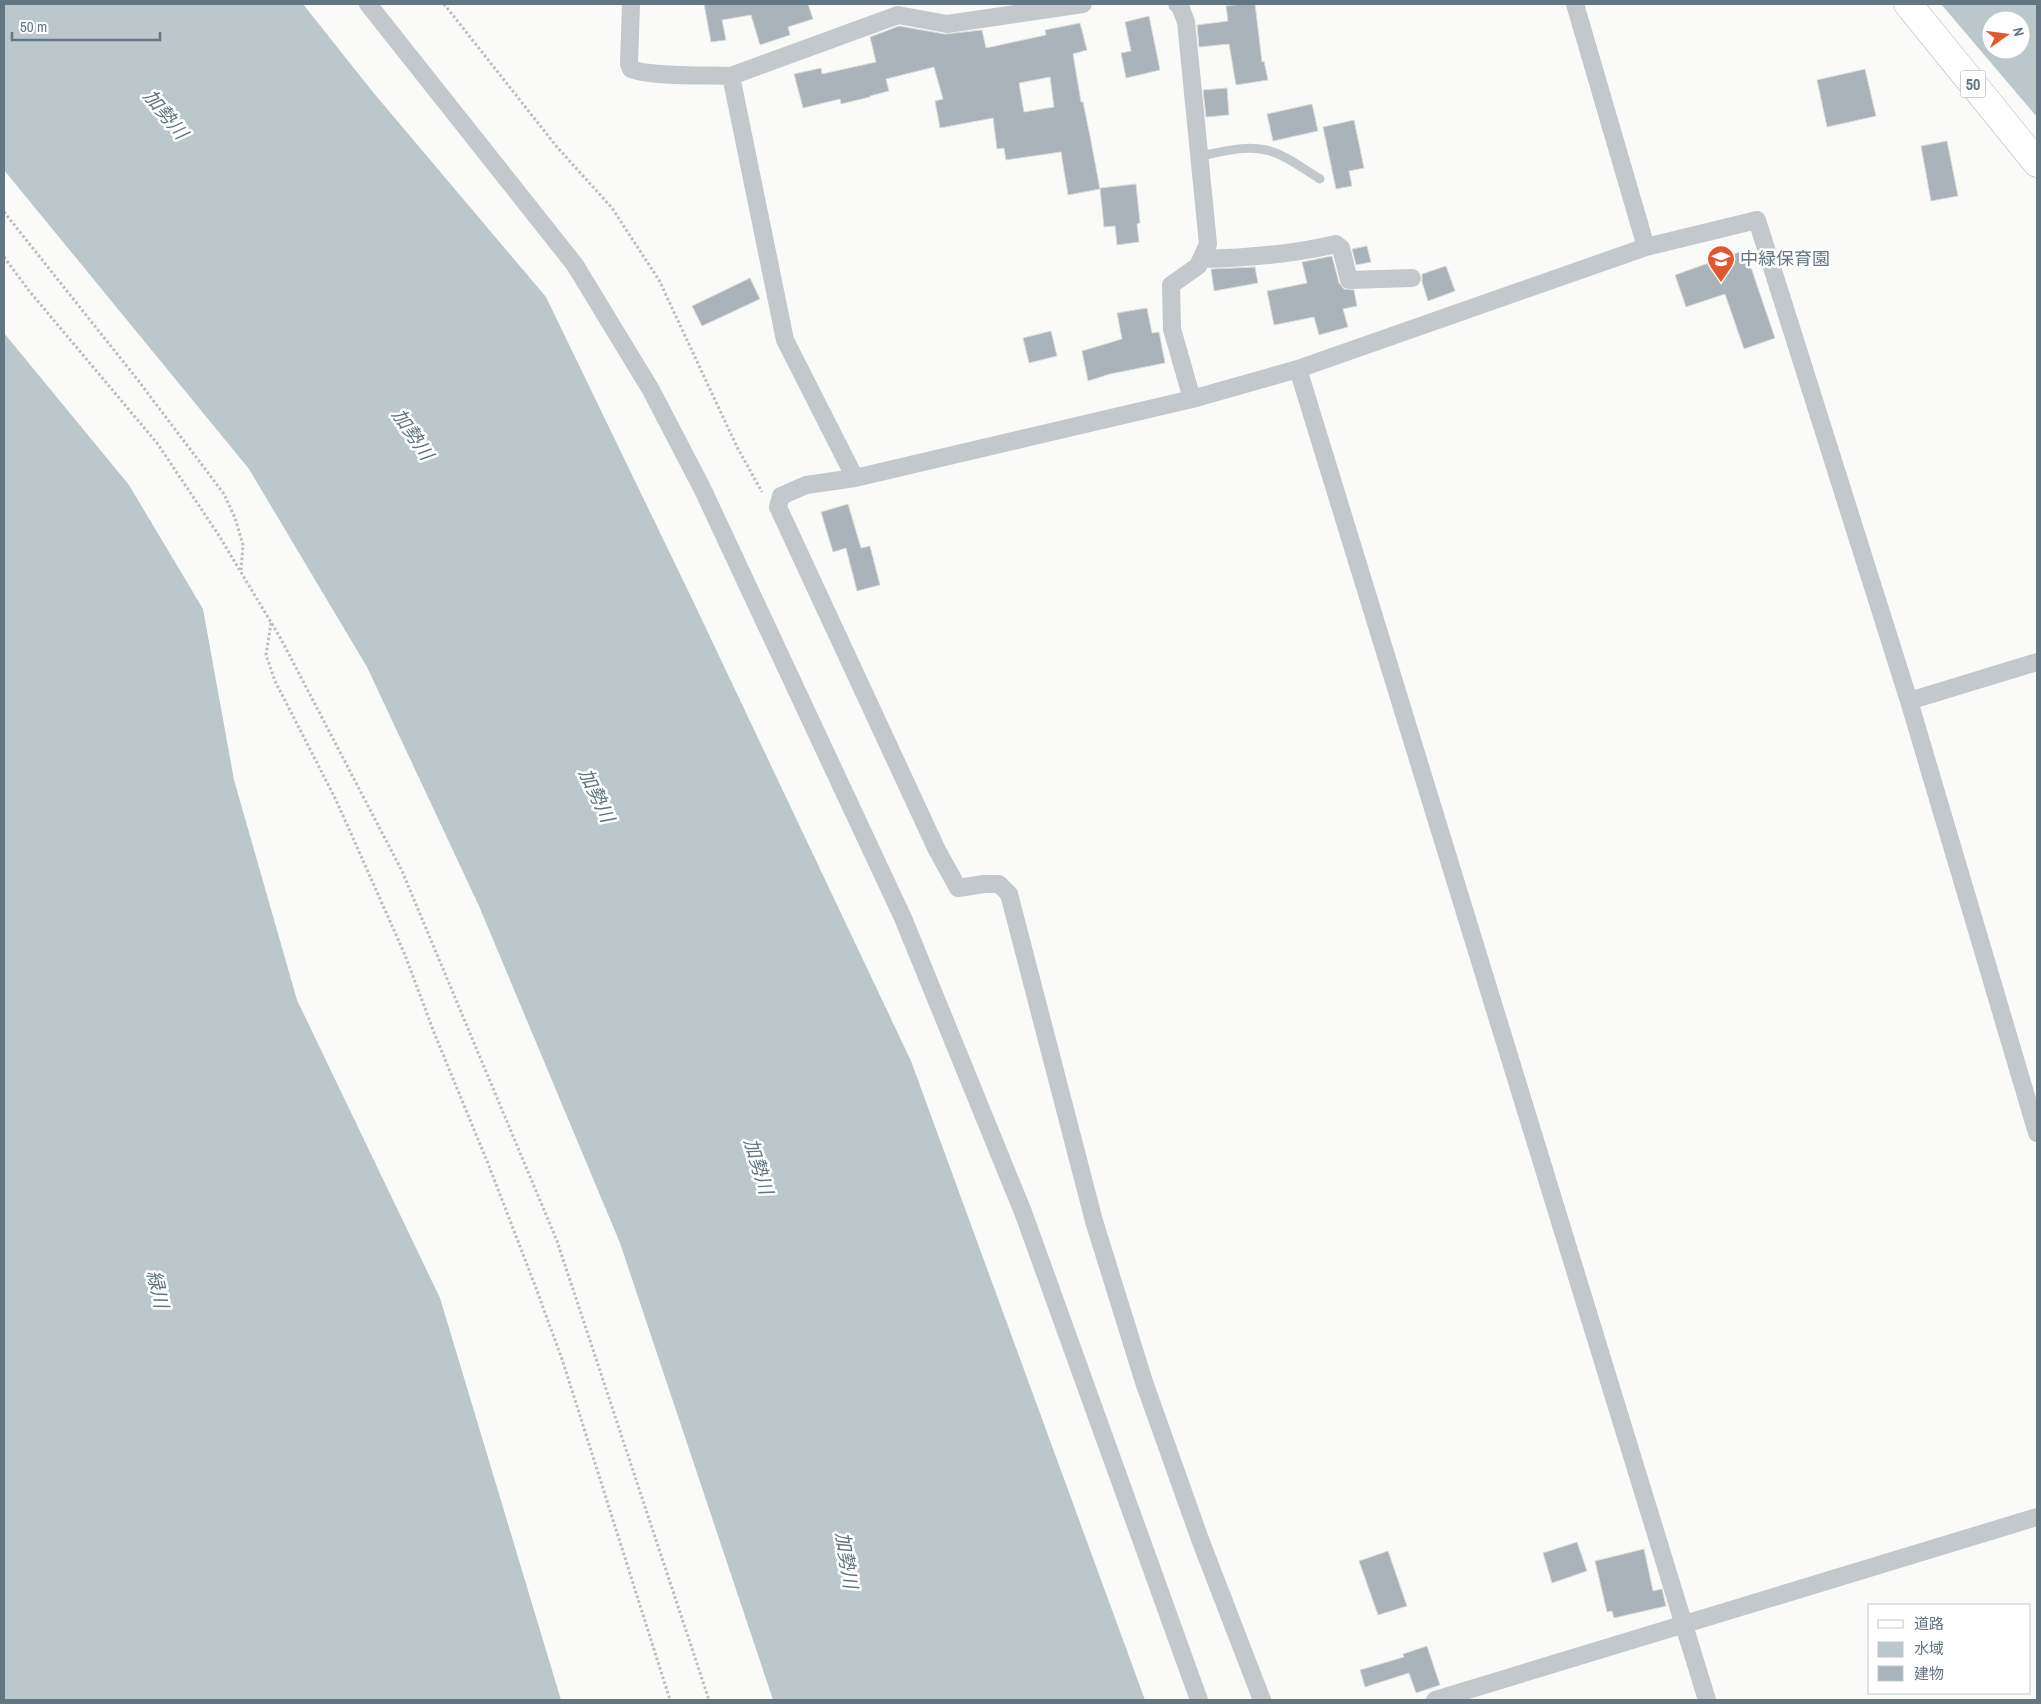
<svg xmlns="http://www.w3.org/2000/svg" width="2041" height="1704" viewBox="0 0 2041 1704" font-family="'Archivo Narrow','Noto Sans JP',sans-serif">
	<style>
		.water { fill: #bbc7cb; fill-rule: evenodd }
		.building { fill: #aab3b9; stroke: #dcdcda; fill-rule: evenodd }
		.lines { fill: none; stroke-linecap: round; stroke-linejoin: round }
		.primary-casing { stroke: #b5babe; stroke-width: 29 }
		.path { stroke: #bbbfc2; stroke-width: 3; stroke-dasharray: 2.5 2.5; stroke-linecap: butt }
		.service { stroke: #c3c8cc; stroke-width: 9 }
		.minor { stroke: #c3c8cc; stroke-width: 18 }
		.primary { stroke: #fff; stroke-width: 28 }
		.labels { text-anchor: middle; stroke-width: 5; stroke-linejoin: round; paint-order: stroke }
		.shield { fill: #fff; stroke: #939fa8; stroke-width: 1 }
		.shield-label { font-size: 16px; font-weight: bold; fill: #657683 }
		.poi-label { font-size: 18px; fill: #657683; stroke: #fff; text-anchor: start }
		.water-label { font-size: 19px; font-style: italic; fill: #60757c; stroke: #fff }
	</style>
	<rect width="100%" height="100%" fill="#fafaf8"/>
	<!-- water -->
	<path class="water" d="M 4,4 L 303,4 L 372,91 L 546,297 L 694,603 L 911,1061 L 1145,1700 L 773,1700 L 620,1243 L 479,906 L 367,667 L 249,469 L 4,170 Z
		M 1941,4 L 2037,4 L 2037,117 ZM 1991,20 L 2021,20 L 2021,50 L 1991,50 Z
		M 4,333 L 129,485 L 203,609 L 234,780 L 297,1000 L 440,1298 L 561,1700 L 4,1700 Z"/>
	<!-- building -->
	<path class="building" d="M 704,4 L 808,4 L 813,19 L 788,27 L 790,35 L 760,45 L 751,15 L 722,20 L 726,40 L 711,42 Z
		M 1241,4 L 1255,4 L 1262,62 L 1264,61 L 1268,80 L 1236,85 L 1229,44 L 1199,47 L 1197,25 L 1228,21 L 1226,6 Z
		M 1149,16 L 1160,70 L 1126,78 L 1121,53 L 1131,51 L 1125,22 Z
		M 1080,23 L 1087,50 L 1073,54 L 1081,102 L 1083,102 L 1090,136 L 1100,189 L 1068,195 L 1061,152 L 1006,160 L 1004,148 L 997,149 L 993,118 L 940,128 L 935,101 L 943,99 L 934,67 L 886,79 L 889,91 L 870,96 L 870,97 L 841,104 L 840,99 L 803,108 L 794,74 L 821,68 L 822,74 L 876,62 L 870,37 L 899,26 L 945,34 L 982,30 L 986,48 L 1046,35 L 1045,30 ZM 1050,77 L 1054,107 L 1024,112 L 1019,83 Z
		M 1865,69 L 1876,116 L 1827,127 L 1817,80 Z
		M 1227,88 L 1229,115 L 1206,117 L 1203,90 Z
		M 1312,104 L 1318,131 L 1273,141 L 1267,114 Z
		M 1354,120 L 1364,168 L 1349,171 L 1352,186 L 1336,189 L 1323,127 Z
		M 1947,141 L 1958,196 L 1931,201 L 1921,146 Z
		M 1136,184 L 1140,223 L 1137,224 L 1139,242 L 1117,245 L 1115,226 L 1104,227 L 1100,188 Z
		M 1367,246 L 1371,262 L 1356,265 L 1352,249 Z
		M 1745,250 L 1775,338 L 1744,349 L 1725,294 L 1686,307 L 1675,275 Z
		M 1332,256 L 1339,283 L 1344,289 L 1354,290 L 1357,306 L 1343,309 L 1348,327 L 1319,335 L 1314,317 L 1274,325 L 1267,291 L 1307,283 L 1302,262 Z
		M 1446,266 L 1455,291 L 1428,301 L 1422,282 L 1422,274 Z
		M 1255,267 L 1258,283 L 1214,291 L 1211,269 Z
		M 750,278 L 760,299 L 702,326 L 692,306 Z
		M 1147,308 L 1152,333 L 1159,332 L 1165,363 L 1110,374 L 1088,381 L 1082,351 L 1122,339 L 1117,313 Z
		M 1051,331 L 1057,356 L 1029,363 L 1023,338 Z
		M 848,504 L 861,548 L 870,546 L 880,585 L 857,591 L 846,548 L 833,552 L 821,512 Z
		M 1577,1542 L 1587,1571 L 1552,1583 L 1543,1553 Z
		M 1644,1549 L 1653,1591 L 1662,1589 L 1666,1606 L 1614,1618 L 1612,1611 L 1607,1612 L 1595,1561 Z
		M 1388,1551 L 1407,1606 L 1378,1615 L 1359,1561 Z
		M 1427,1646 L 1440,1685 L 1416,1693 L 1409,1673 L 1365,1687 L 1360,1670 L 1404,1657 L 1403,1654 Z"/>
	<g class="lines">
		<!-- primary casing -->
		<g class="primary-casing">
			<path id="primary" d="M 1908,4 L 2037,163"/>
		</g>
		<!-- path -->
		<path class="path" d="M 444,4 L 557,147 L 612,208 L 659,280 L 737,447 L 762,492
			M 4,212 L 137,379 L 224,494 L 235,518 L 243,545 L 241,570
			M 4,257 L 30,292 L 157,443 L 218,534 L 281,639 L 402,871 L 557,1241 L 709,1700
			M 271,623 L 266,655 L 275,681 L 336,800 L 405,955 L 435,1035 L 489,1166 L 536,1288 L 563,1362 L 670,1700"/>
		<!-- service -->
		<path class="service" d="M 1200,156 C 1221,152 1245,145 1266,150 C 1285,154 1303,169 1320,179"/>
		<!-- minor -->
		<path class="minor" d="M 368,4 L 575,265 L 651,390 L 702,488 L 903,918 L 1023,1212 L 1199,1700
			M 631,4 L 629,64 L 631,69 C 650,77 708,75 731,76
			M 1177,4 L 1180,6 L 1186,22 L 1208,244 L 1198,266 L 1171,285 L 1172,329 L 1192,399
			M 1575,4 L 1646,247
			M 1201,259 C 1247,258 1290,255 1336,244 L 1341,248 L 1349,280 L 1412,278
			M 1298,369 L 1707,1700
			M 855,478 L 785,340 L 731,76 L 898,15 L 947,24 L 1083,4
			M 1909,701 L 2037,662
			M 1262,1700 L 1201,1542 L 1144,1382 L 1094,1221 L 1009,894 L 999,884 L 984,884 L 958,888 L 937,850 L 778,507 L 781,496 L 806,485 L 855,478 L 1192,399 L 1298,369 L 1646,247 L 1757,220 L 1909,701 L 2037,1133
			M 1435,1700 L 2037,1517"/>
		<!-- primary -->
		<use href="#primary" class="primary"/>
	</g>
	<!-- icons -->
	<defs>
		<g id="school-pin" transform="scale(1.4375)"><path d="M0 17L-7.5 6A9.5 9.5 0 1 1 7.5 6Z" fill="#e4572e" stroke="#fff"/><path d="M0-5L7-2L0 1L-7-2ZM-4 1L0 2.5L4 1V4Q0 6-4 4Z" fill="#fff"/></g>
	</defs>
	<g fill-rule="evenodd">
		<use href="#school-pin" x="1721" y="259"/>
	</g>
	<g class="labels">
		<!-- shield labels -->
		<rect class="shield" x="1960.5" y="70.5" width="25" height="27" rx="4"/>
		<g class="shield-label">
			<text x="1973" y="90">50</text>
		</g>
		<!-- poi labels -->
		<g class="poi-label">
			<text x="1740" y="265">中緑保育園</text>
		</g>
		<!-- water labels -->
		<g class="water-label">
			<text transform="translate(166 114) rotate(51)" y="7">加勢川</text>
			<text transform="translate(413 434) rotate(56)" y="7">加勢川</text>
			<text transform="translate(597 795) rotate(65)" y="7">加勢川</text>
			<text transform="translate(759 1166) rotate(73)" y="7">加勢川</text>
			<text transform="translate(158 1289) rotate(77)" y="7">緑川</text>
			<text transform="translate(847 1560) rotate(81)" y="7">加勢川</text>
		</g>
	</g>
	<!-- border -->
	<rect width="2041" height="1704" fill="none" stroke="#657683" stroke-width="10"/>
	<!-- legend -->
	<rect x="1868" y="1604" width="162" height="90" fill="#ffffff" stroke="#c1c8cd"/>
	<rect x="1878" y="1620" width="25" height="8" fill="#ffffff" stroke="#c1c8cd"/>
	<text x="1914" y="1629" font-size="15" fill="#657683">道路</text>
	<rect x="1878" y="1642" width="25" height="15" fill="#bbc7cb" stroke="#c1c8cd"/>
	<text x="1914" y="1654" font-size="15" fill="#657683">水域</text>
	<rect x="1878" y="1666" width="25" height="15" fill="#aab3b9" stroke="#c1c8cd"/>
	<text x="1914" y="1679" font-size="15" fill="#657683">建物</text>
	<!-- north arrow -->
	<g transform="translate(2006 35) rotate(76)"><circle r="24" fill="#ffffff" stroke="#c1c8cd"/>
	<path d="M0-4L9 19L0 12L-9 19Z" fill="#e4572e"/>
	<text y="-8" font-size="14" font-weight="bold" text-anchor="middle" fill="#657683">N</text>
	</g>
	<!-- scale -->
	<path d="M12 32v8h148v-8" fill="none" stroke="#657683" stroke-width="2.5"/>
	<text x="20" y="32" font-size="15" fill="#657683" stroke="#ffffff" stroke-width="4" paint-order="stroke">50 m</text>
</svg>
